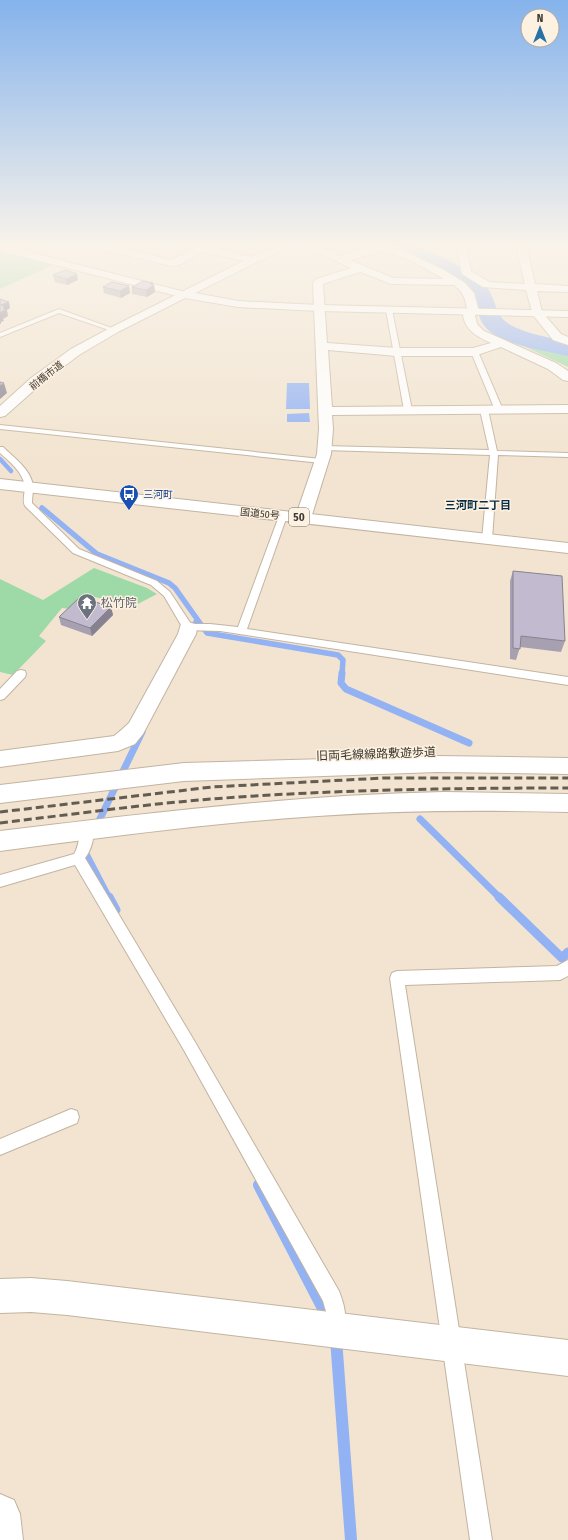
<svg xmlns="http://www.w3.org/2000/svg" width="568" height="1540" font-family="'Fira Sans Condensed','Noto Sans JP',sans-serif">
	<style>
		.green { fill: #9ddaa7 }
		.water { fill: #92b2f3 }
		.lines { fill: none; stroke-linecap: round; stroke-linejoin: round }
		.stream-far4 { stroke: #92b2f3; stroke-width: 4.5 }
		.stream-far3 { stroke: #92b2f3; stroke-width: 5.5 }
		.stream-far2 { stroke: #92b2f3; stroke-width: 7 }
		.stream-far1 { stroke: #92b2f3; stroke-width: 9 }
		.stream { stroke: #92b2f3; stroke-width: 12 }
		.river { fill: #92b2f3; fill-rule: evenodd }
		.lane-casing { stroke: #c2b4a1; stroke-width: 2 }
		.street-casing { stroke: #c2b4a1; stroke-width: 2 }
		.secondary-casing { stroke: #c2b4a1; stroke-width: 2 }
		.highway-casing { stroke: #c2b4a1; stroke-width: 2 }
		.lane { fill: #fff; fill-rule: evenodd }
		.street { fill: #fff; fill-rule: evenodd }
		.secondary { fill: #fff; fill-rule: evenodd }
		.highway { fill: #fff; fill-rule: evenodd }
		.rail { stroke: #635c51; stroke-width: 3; stroke-dasharray: 8 4; stroke-linecap: butt }
		.wall { fill: #a7a0b1 }
		.shaded-wall { fill: #888290 }
		.building { fill: #c2bace; stroke: #888290 }
		.labels { text-anchor: middle; stroke-width: 3; stroke-linejoin: round; paint-order: stroke }
		.far-street-label { font-size: 10px; fill: #3e3931; stroke: #fdf1e1 }
		.far-transit-label { font-size: 10px; fill: #164399; stroke: #fdf1e1; text-anchor: start }
		.far-neighbourhood-label { font-size: 11px; font-weight: bold; fill: #072c44; stroke: #fdf1e1 }
		.shield { fill: #fdf1e1; stroke: #777066; stroke-width: 1 }
		.shield-label { font-size: 11px; font-weight: bold; fill: #3e3931 }
		.worship-label { font-size: 12px; fill: #5b616d; stroke: #fdf1e1; text-anchor: start }
		.street-label { font-size: 12px; fill: #3e3931; stroke: #fdf1e1 }
	</style>
	<rect width="100%" height="100%" fill="#f2e4d0"/>
	<!-- green -->
	<path class="green" d="M0,251L53,265L0,289Z
		M516,339L568,353V367L511,340Z
		M94,568L147,588L157,594L132,607L95,597C85,608 77,610 62,608L39,636L46,641L13,675L0,672V579L43,600Z"/>
	<!-- water -->
	<path class="water" d="M287,383H309L310,409H286Z
		M309,413L310,422H287V414Z"/>
	<g class="lines">
		<!-- stream-far4 -->
		<path class="stream-far4" d="M0,459L11,471"/>
		<!-- stream-far3 -->
		<path class="stream-far3" d="M42,508L97,554L169,583L175,588L207,633L338,655L343,660L342,674
			M191,632L197,620"/>
		<!-- stream-far2 -->
		<path class="stream-far2" d="M342,673L341,683L346,689L469,743
			M420,819L500,898
			M96,827L142,732
			M86,847L84,850L109,898"/>
		<!-- stream-far1 -->
		<path class="stream-far1" d="M109,897L116,910
			M499,897L562,958L568,952"/>
		<!-- stream -->
		<path class="stream" d="M259,1185L329,1320
			M336,1339L351,1540"/>
		<!-- river -->
		<path class="river" d="M390,246C398,246 409,245 417,247C434,251 475,273 486,286C494,295 495,310 502,318C515,333 550,337 568,342V356C544,350 513,347 492,333C477,323 479,307 469,294C457,276 412,259 392,250Z"/>
		<defs>
			<path id="lane" d="M389,308L392,310L412,410L408,412L404,410L386,310Z
				M59,309L117,330L112,331L59,313L0,337V333Z
				M472,351H476L479,354L503,410L502,412H499L495,410L471,352Z
				M481,408H484L488,410L497,451L568,453V457L498,455L492,539L487,542L482,539L490,455L324,450L320,448L324,446L489,450L480,410Z
				M0,425L321,459L325,461L321,463L0,429Z
				M0,447H3C14,458 32,470 33,487C33,493 32,498 32,503L79,549L157,581L170,592L191,624H210L238,627L279,516L283,513L287,516L247,629L568,677V685L220,631L184,630L164,596L151,585L73,553L25,506C22,500 25,493 25,487C23,472 10,462 0,453Z
				M21,670L25,671L26,674L25,677L4,699L0,700V689L17,671Z
				M87,825L92,826C96,835 91,851 85,858L195,1042L339,1291C345,1306 348,1320 342,1335L335,1338L328,1335L325,1328L327,1315L323,1301L185,1052L75,865L0,887V875L74,854C80,845 78,835 82,826Z
				M568,960V976L560,980L405,985L492,1540H470L390,978L392,973L397,971L557,966Z
				M71,1109L77,1111L79,1117L77,1123L0,1155V1139Z"/>
			<path id="street" d="M0,246H5L189,293L190,295L185,298L181,297L0,251Z
				M93,246H112L171,260L192,250L184,246H204L257,258L258,260L253,263L203,252L179,265L171,266L95,248Z
				M304,246H318L341,256L374,246H391L404,251L444,270L465,283L474,293L479,311L475,315L477,324L484,331L556,363L568,371V381L563,380L548,369L501,347L474,356H397L328,350L332,407L568,405V413L332,415L333,429L331,454L311,518L309,521L303,523L297,521L295,518L317,454L319,429L313,283L316,279L351,268ZM382,251L410,260L444,279L393,278L350,260ZM360,272L391,284L454,285C463,292 466,299 467,310L463,314C464,330 478,337 491,343L473,348H397L327,343L323,284Z
				M456,246H466L471,271L489,282L525,284L516,246H526L535,284L568,286V292L537,291L542,312L561,334L568,337V345L553,340L533,315L526,290L483,287L462,274Z
				M188,622L195,624L197,628L196,634L143,734L135,744L118,751L0,767V751L114,736L119,732L129,723L178,634L181,624Z
				M437,756L568,758V774L437,772L184,781L0,803V785L184,763Z
				M444,792L568,794V812C485,810 401,810 318,816C211,823 106,837 0,851V831C148,813 295,795 444,792Z
				M31,1278L67,1281L568,1340V1376L67,1315L31,1312L0,1313V1279Z
				M0,1494L14,1500L20,1514L23,1540H0Z"/>
			<path id="secondary" d="M278,246H293L257,262L195,293L238,301L319,305L568,311V317L319,311L238,307L185,298L118,332L79,355L41,384L5,416L0,417V406L31,378L71,349L110,328L249,258Z"/>
			<path id="highway" d="M0,479L568,543V553L0,489Z"/>
		</defs>
		<!-- lane casing -->
		<use href="#lane" class="lane-casing"/>
		<!-- street casing -->
		<use href="#street" class="street-casing"/>
		<!-- secondary casing -->
		<use href="#secondary" class="secondary-casing"/>
		<!-- highway casing -->
		<use href="#highway" class="highway-casing"/>
		<!-- lane -->
		<use href="#lane" class="lane"/>
		<!-- street -->
		<use href="#street" class="street"/>
		<!-- secondary -->
		<use href="#secondary" class="secondary"/>
		<!-- highway -->
		<use href="#highway" class="highway"/>
		<!-- rail -->
		<path class="rail" d="M0,812L212,787L383,778H568
			M0,823C66,815 132,806 199,800C321,790 445,788 568,788"/>
	</g>
	<!-- wall -->
	<path class="wall" d="M53,275L78,280L67,285L55,282Z
		M153,285H154L155,292L147,297L132,294V287Z
		M103,287L130,293L121,298L104,293Z
		M513,571L565,641L561,652L520,647L516,660L510,659V581Z
		M111,607L113,615L92,636L61,625L59,617Z"/>
	<!-- shaded-wall -->
	<path class="shaded-wall" d="M77,274L78,280L67,285L66,279Z
		M153,283V286L154,285L155,292L147,297L146,290L150,284Z
		M129,286L130,293L121,298L120,291Z
		M9,302L10,308L7,310L8,316L3,319L4,321L1,322V324H0V313L1,305Z
		M4,383L7,393L0,399V386Z
		M111,607L113,615L92,636L90,628Z"/>
	<!-- building -->
	<path class="building" d="M65,270L77,274L66,279L53,275Z
		M143,281L153,283L150,284L154,285L146,290L132,287Z
		M112,282L129,286L120,291L103,287Z
		M0,299L9,302L1,305L6,307L3,308L6,309L0,313Z
		M0,382L4,383L0,386Z
		M513,571L562,576L565,641L521,636L520,649L513,648Z
		M80,597L111,607L90,628L59,617Z"/>
	<!-- sky -->
	<linearGradient id="sky" x2="0" y2="1"><stop stop-color="#85b3ec"/><stop offset="0.53" stop-color="#f9f3ea"/><stop offset="1" stop-color="#f9f3ea" stop-opacity="0"/></linearGradient>
	<rect width="568" height="462" fill="url(#sky)"/>
	<!-- icons -->
	<defs>
		<symbol id="bus-pin" viewBox="-11 -11 22 30"><path d="M0 17L-7.5 6A9.5 9.5 0 1 1 7.5 6Z" fill="#1a4fb4" stroke="#fdf1e1"/><path d="M-5-6H5V4H4V6H2V4H-2V6H-4V4H-5ZM-3.5-4V0h7V-4ZM-3.5 1.2v1.5H-2V1.2ZM2 1.2v1.5H3.5V1.2Z" fill="#fff"/></symbol>
		<symbol id="temple-pin" viewBox="-11 -11 22 30"><path d="M0 17L-7.5 6A9.5 9.5 0 1 1 7.5 6Z" fill="#6b7280" stroke="#fdf1e1"/><path d="M0-6L5-2H3V0L6.5 2.5H4V6H1.5V3h-3V6H-4V2.5H-6.5L-3 0V-2H-5Z" fill="#fff"/></symbol>
	</defs>
	<g fill-rule="evenodd">
		<use href="#bus-pin" x="118" y="483" width="22" height="30"/>
		<use href="#temple-pin" x="76" y="592" width="22" height="30"/>
	</g>
	<g class="labels">
		<!-- far-street labels -->
		<g class="far-street-label">
			<text transform="translate(46 375) rotate(-38)" y="4">前橋市道</text>
			<text transform="translate(260 513) rotate(6)" y="4">国道50号</text>
		</g>
		<!-- far-transit labels -->
		<g class="far-transit-label">
			<text x="143" y="498">三河町</text>
		</g>
		<!-- far-neighbourhood labels -->
		<g class="far-neighbourhood-label">
			<text x="478" y="509">三河町二丁目</text>
		</g>
		<!-- shield labels -->
		<rect class="shield" x="289" y="508" width="20" height="18" rx="3"/>
		<g class="shield-label">
			<text x="299" y="521">50</text>
		</g>
		<!-- worship labels -->
		<g class="worship-label">
			<text x="101" y="607">松竹院</text>
		</g>
		<!-- street labels -->
		<g class="street-label">
			<text transform="translate(376 754) rotate(-2)" y="4">旧両毛線線路敷遊歩道</text>
		</g>
	</g>
	<!-- north arrow -->
	<g transform="translate(540 28)"><circle r="19" fill="#fdf1e1" stroke="#b1a79b"/>
	<path d="M0-3L7 15L0 10L-7 15Z" fill="#2772a5"/>
	<text y="-6" font-size="11" font-weight="bold" text-anchor="middle" fill="#3e3931">N</text>
	</g>
</svg>
